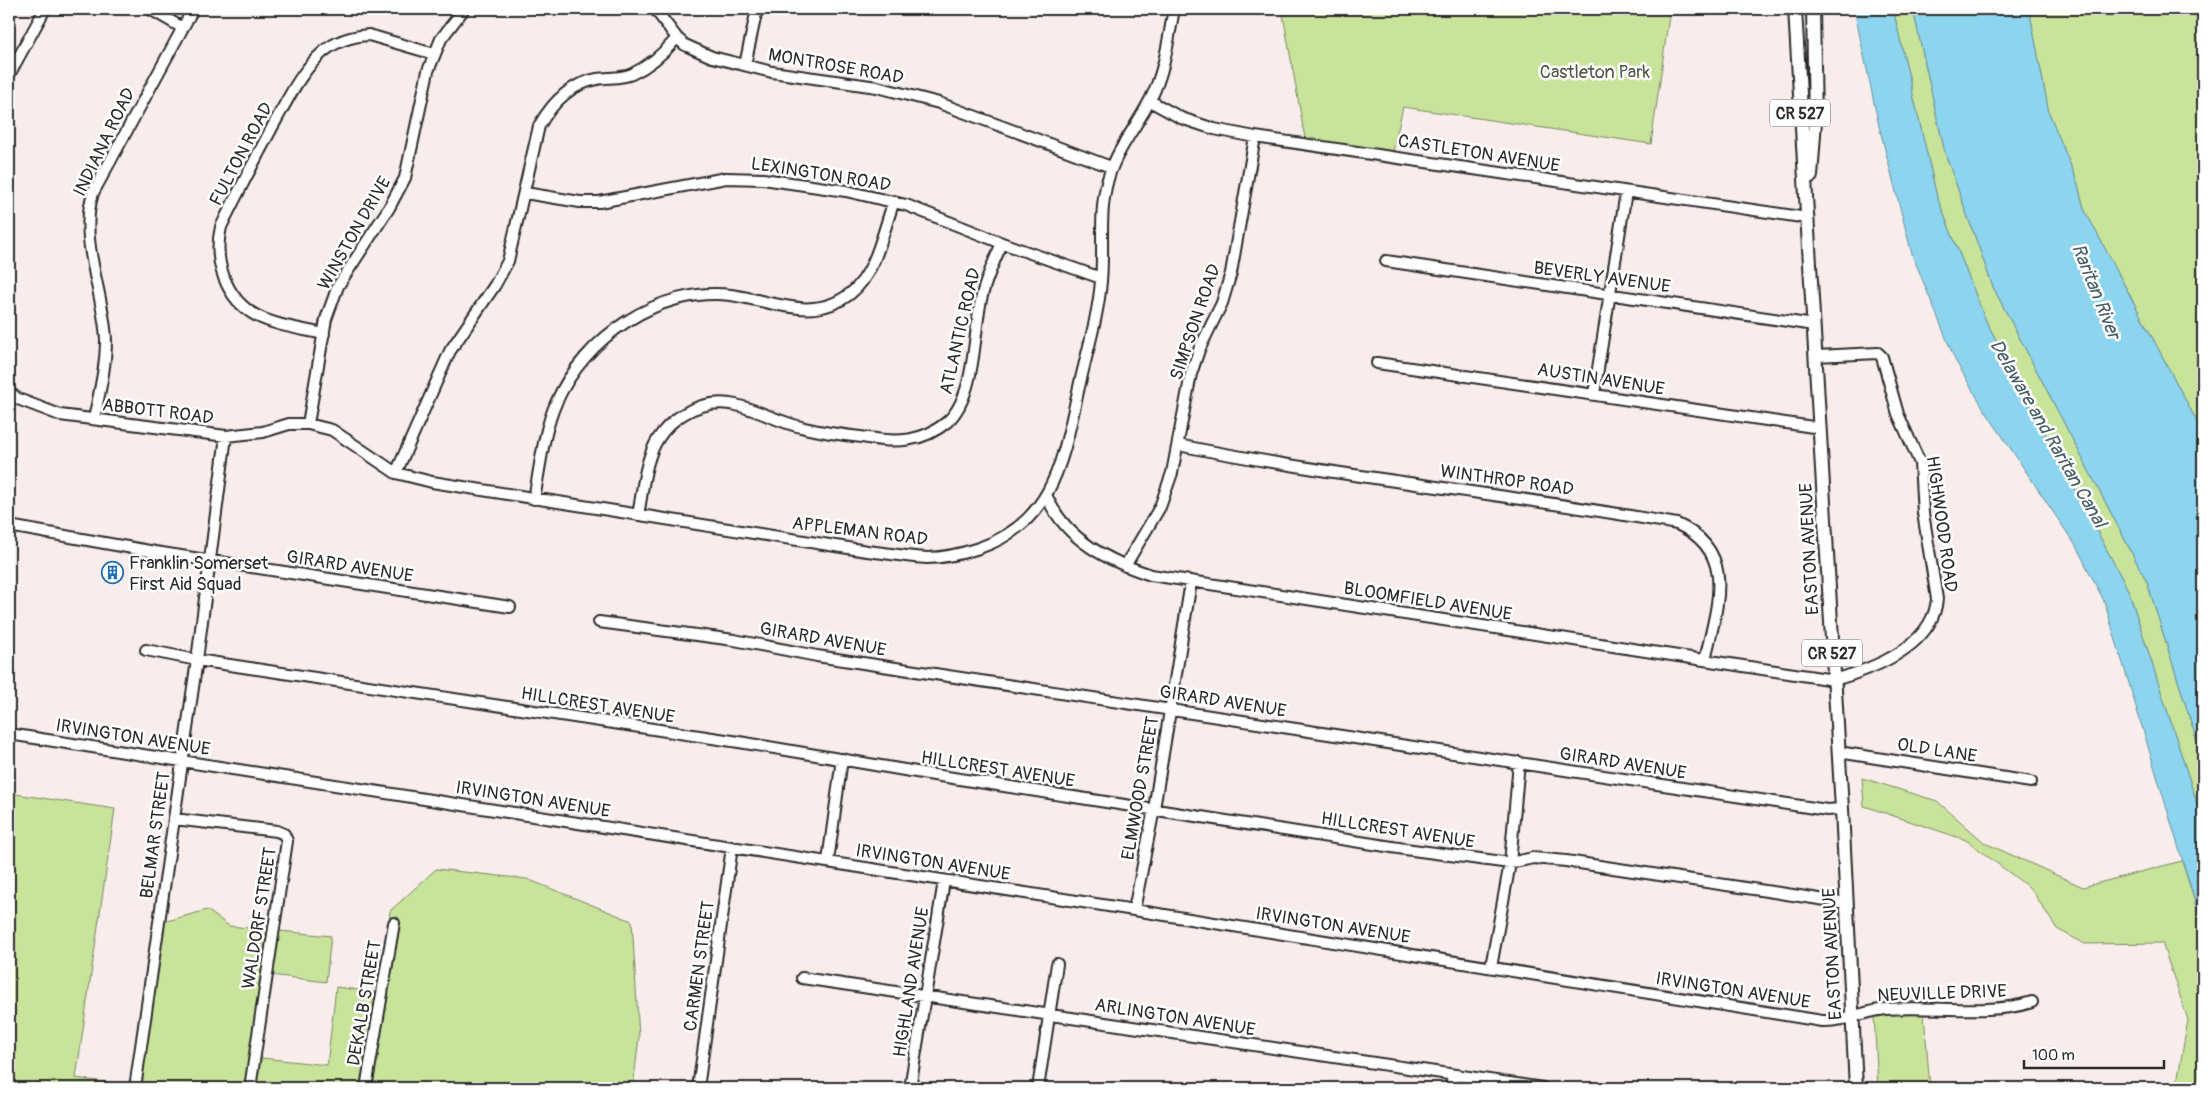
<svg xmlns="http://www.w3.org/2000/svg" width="2212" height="1097" font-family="Pangolin,sans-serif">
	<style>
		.green { fill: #c8e39a; stroke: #7a8762 }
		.water { fill: #8dd5ee; stroke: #6691a0 }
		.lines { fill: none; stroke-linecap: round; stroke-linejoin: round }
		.minor-casing { stroke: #2b2b2b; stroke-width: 14 }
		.major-casing { stroke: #2b2b2b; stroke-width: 16 }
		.minor { stroke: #fff; stroke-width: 10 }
		.major { stroke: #fff; stroke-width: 12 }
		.labels { text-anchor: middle; stroke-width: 5; stroke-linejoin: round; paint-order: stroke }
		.shield { fill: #fff; stroke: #6b6b6b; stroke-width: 1 }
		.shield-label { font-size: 16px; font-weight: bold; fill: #2b2b2b }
		.street-label { font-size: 18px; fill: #2b2b2b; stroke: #fff }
		.park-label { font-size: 18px; fill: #525947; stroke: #fff }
		.poi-label { font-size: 18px; fill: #2b2b2b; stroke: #fff; text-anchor: start }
		.water-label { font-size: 19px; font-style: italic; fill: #485e66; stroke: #fff }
	</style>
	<rect width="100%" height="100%" fill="#f9edec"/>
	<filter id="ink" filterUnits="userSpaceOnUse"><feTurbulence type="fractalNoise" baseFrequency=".02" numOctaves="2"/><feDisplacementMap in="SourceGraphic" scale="10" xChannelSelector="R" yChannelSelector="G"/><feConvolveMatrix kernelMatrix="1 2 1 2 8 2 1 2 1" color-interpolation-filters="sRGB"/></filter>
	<g filter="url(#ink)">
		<!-- green -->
		<path class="green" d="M1282,9H1670L1651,144L1403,107L1392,156L1306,144Z
			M1893,9H1913L1945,153L1993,287L2147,582L2203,760V822L2129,592L1986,321L1937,197Z
			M2029,9H2203V433L2084,209L2077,181L2049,113Z
			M1862,778L1937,801L1985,843L2083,887L2182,861L2203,928V1088H2176L2188,1020L2162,943L2085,944L2057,929L2031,889L1966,840L1864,806Z
			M9,793L115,809L76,1078L133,1086L156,924L207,910L229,926L331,936L326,982L263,974L253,1057L327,1065L336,987L381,993L390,911L436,869L527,879L632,921L639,1037L633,1088H9Z
			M1874,1014H1924L1930,1088H1878Z"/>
		<!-- water -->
		<path class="water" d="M1854,9H1893L1937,197L1986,321L2129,592L2203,822V928L2104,601L2076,546L1984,409L1955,360L1912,254L1879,126Z
			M1913,9H2029L2049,113L2077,181L2084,209L2203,433V760L2147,582L1993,287L1945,153Z"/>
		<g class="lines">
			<defs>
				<path id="minor" d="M150,9L181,27
					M655,9L677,38L685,45L712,57L772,72L877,87L939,103L1111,167
					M745,65L757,9
					M9,75L45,9
					M1150,101L1181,118L1214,129L1255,137L1808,218
					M525,193L580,202H599L726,178L763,179L846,191L906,205L1002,243L1101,278
					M1386,261L1814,325
					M324,334C302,329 277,326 257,316C225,299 213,260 221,227C238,192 256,158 274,124C288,99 301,71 323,52C336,41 353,36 369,35L434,54
					M1377,363L1820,428
					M9,392L18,399L60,415L226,436L263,432L289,424H308L332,430L396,473L432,482L867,551C887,553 907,557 927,558C944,558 964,553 979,548C1052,523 1062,463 1077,396C1085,358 1098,319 1101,281C1104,250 1099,217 1106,187C1113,153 1135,130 1150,100C1165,72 1168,40 1174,9
					M1594,394L1626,192
					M94,419C99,394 106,367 106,340C104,292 78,240 93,193L193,9
					M308,424L326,319L338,286L389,208L405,178L428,71L441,39L464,9
					M1178,445C1343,478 1511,494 1677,524C1739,552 1716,608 1705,660
					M396,473L450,351L495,285L508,261L539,126C552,103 570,84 597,79C608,77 621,79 632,74C649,66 664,53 677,38
					M1047,497C1066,540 1108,561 1151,575L1834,680C1873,669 1933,647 1937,599L1923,513L1920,463L1898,414L1882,357L1878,353L1816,356
					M534,499C540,468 543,433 556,403C584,338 659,286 731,295C773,301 814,323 851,293C876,273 883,231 894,201
					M638,515C642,496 643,475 650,456C662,420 699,397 736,405C758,410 779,422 801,427C823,433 846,435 868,438C897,443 923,442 947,422C976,396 973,336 981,300C985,280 994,262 1002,243
					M9,526L155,552L510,607
					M1125,566L1160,507L1172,473L1191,374L1199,350L1222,303L1231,273L1255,137
					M599,622L734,640L817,656C1154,708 1490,758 1827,810L1842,809
					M146,650L197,660L739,742L934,775L1405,849L1510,863L1533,858L1566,861L1846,903
					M9,734L1134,910L1822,1021C1845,1022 1864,1011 1886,1009C1933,1005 1988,1016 2032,1002
					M1838,752L2031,782
					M174,819L277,831L284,834L287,841L250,1088
					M828,861L842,759
					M1134,910L1154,809L1191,582
					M1491,967L1510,863L1519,762
					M802,978L1543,1088
					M135,1088L197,660L226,436
					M366,1088L394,923
					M698,1088L732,847
					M910,1088L944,881
					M1038,1088L1057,964
					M1451,1088L1453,1075"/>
				<path id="major" d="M1795,9L1842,809L1856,1088
					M1811,176L1815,121L1813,9"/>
			</defs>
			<!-- minor casing -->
			<use href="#minor" class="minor-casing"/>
			<!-- major casing -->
			<use href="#major" class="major-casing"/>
			<!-- minor -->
			<use href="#minor" class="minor"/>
			<!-- major -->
			<use href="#major" class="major"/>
		</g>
	</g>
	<!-- icons -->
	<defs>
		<symbol id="building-ring" viewBox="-11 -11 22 22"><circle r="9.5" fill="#fff" stroke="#1f6fb2" stroke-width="1.5"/><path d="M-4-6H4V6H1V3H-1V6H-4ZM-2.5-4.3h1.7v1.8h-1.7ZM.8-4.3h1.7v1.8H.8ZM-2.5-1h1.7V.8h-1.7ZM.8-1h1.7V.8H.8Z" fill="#1f6fb2"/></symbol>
	</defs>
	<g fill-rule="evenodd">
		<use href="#building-ring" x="100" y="560" width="25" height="25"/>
	</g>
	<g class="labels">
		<!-- shield labels -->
		<g class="shield">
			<rect x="1770" y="99.5" width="60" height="27" rx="4"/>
			<rect x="1802" y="639.5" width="60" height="27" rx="4"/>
		</g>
		<g class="shield-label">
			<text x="1800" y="119">CR 527</text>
			<text x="1832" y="659">CR 527</text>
		</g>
		<!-- street labels -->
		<g class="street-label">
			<text transform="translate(836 66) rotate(10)" y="6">MONTROSE ROAD</text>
			<text transform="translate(104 142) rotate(-64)" y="6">INDIANA ROAD</text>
			<text transform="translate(1479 153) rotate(9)" y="6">CASTLETON AVENUE</text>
			<text transform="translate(241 154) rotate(-62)" y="6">FULTON ROAD</text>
			<text transform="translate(821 174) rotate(9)" y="6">LEXINGTON ROAD</text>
			<text transform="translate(354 233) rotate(-60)" y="6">WINSTON DRIVE</text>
			<text transform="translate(1602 277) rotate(8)" y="6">BEVERLY AVENUE</text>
			<text transform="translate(1195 322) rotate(-71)" y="6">SIMPSON ROAD</text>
			<text transform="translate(960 331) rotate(-77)" y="6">ATLANTIC ROAD</text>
			<text transform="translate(1601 379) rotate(9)" y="6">AUSTIN AVENUE</text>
			<text transform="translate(158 411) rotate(7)" y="6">ABBOTT ROAD</text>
			<text transform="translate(1507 480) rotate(8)" y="6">WINTHROP ROAD</text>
			<text transform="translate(1942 524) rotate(82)" y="6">HIGHWOOD ROAD</text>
			<text transform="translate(860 531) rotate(7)" y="6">APPLEMAN ROAD</text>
			<text transform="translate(1809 549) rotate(-93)" y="6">EASTON AVENUE</text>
			<text transform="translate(350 566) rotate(9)" y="6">GIRARD AVENUE</text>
			<text transform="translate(1428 601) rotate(9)" y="6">BLOOMFIELD AVENUE</text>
			<text transform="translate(823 639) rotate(10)" y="6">GIRARD AVENUE</text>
			<text transform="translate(1223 701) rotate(9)" y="6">GIRARD AVENUE</text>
			<text transform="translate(598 705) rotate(9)" y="6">HILLCREST AVENUE</text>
			<text transform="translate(133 737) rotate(9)" y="6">IRVINGTON AVENUE</text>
			<text transform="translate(1937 750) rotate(9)" y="6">OLD LANE</text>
			<text transform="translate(1623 763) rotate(9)" y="6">GIRARD AVENUE</text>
			<text transform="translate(998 769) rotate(9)" y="6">HILLCREST AVENUE</text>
			<text transform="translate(1140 788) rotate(-80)" y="6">ELMWOOD STREET</text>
			<text transform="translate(533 799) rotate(9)" y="6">IRVINGTON AVENUE</text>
			<text transform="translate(1398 830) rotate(9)" y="6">HILLCREST AVENUE</text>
			<text transform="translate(155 835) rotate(-82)" y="6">BELMAR STREET</text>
			<text transform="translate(933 862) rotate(9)" y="6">IRVINGTON AVENUE</text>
			<text transform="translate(259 918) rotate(-81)" y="6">WALDORF STREET</text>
			<text transform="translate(1333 925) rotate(9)" y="6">IRVINGTON AVENUE</text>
			<text transform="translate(1832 954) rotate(-93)" y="6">EASTON AVENUE</text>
			<text transform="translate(699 966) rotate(-82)" y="6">CARMEN STREET</text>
			<text transform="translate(911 982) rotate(-81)" y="6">HIGHLAND AVENUE</text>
			<text transform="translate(1733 990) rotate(9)" y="6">IRVINGTON AVENUE</text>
			<text transform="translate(1942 993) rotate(-2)" y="6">NEUVILLE DRIVE</text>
			<text transform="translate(364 1003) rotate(-80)" y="6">DEKALB STREET</text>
			<text transform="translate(1175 1017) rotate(9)" y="6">ARLINGTON AVENUE</text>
		</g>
		<!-- park labels -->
		<g class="park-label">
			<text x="1595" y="78">Castleton Park</text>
		</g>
		<!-- poi labels -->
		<g class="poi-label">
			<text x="129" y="569">Franklin Somerset<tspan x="129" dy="21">First Aid Squad</tspan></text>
		</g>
		<!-- water labels -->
		<g class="water-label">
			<text transform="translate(2097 291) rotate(68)" y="7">Raritan River</text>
			<text transform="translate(2049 433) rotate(60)" y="7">Delaware and Raritan Canal</text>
		</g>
	</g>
	<!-- margin -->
	<rect width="2212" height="1097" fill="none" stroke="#fff" stroke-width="30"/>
	<rect x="15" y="15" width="2182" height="1067" fill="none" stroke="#2b2b2b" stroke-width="2" filter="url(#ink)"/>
	<!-- scale -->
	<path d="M2024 1060v8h140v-8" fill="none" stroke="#2b2b2b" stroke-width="2.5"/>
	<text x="2032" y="1060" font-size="15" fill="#2b2b2b" stroke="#ffffff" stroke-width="4" paint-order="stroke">100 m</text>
</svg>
